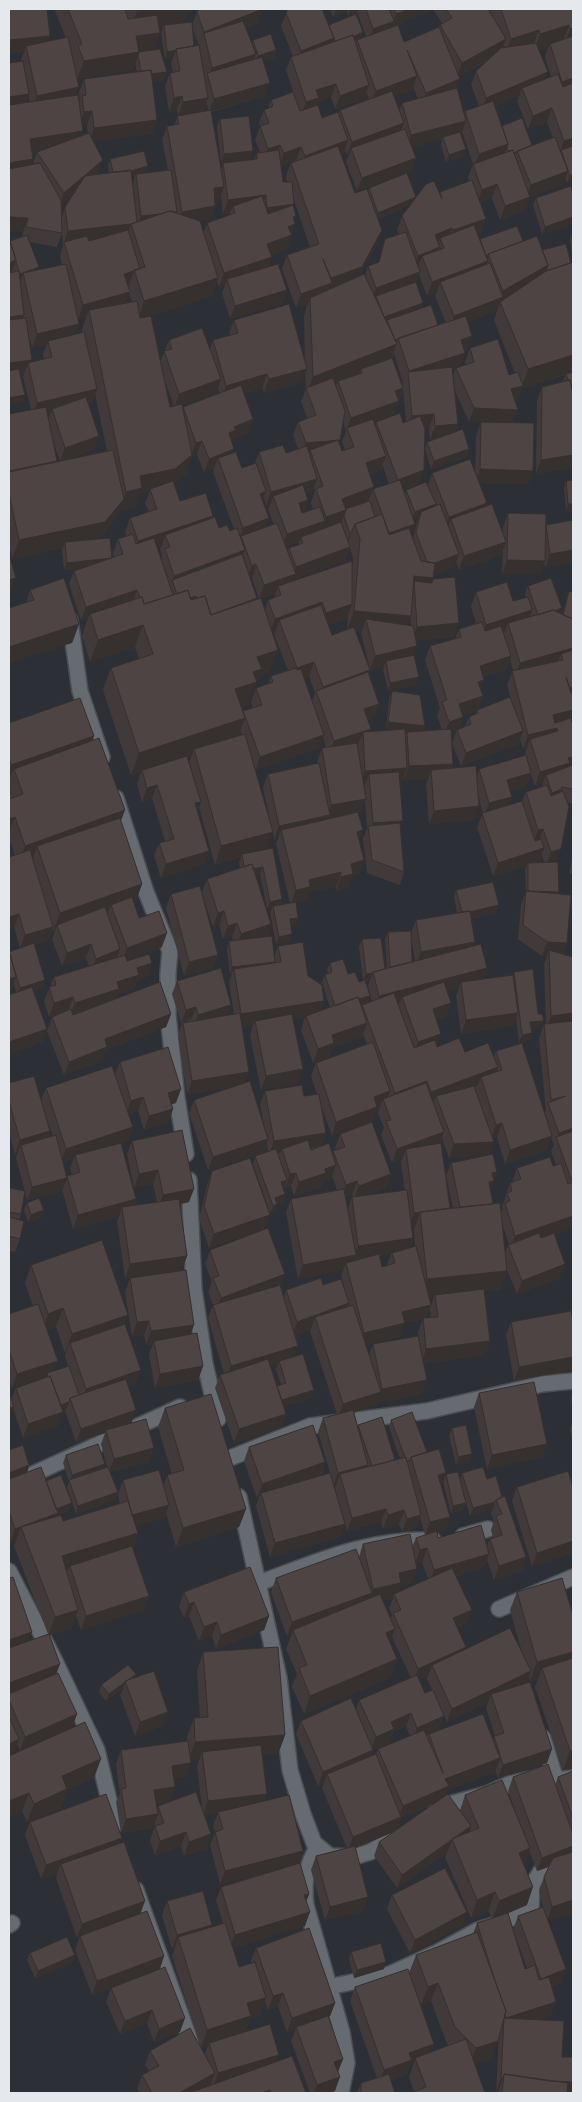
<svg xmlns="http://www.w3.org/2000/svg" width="582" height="2102" font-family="Inter,sans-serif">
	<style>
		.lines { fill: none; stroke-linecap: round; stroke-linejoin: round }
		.minor-casing { stroke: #4a4e53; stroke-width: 18 }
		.minor { stroke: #666b72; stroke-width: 15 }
		.wall { fill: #423a3a; fill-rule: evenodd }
		.shaded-wall { fill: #36302f }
		.building { fill: #4d4443; stroke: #36302f }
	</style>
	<rect width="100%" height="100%" fill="#2c3036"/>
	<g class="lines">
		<defs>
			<path id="minor" d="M70,620L80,691L102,757
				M116,798L146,892L170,951L168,973V1015L177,1098L186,1154
				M189,1180L194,1289L205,1364L218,1419
				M230,1458L310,1426L427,1411L542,1384L573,1381
				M9,1485L180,1407
				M239,1497L279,1678L290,1770L303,1814L314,1843L330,1856L353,1857L370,1852L394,1838
				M463,1536L488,1529
				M9,1571L55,1661L97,1750L115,1825
				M259,1583C319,1561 368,1538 433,1540
				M499,1609L573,1577
				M543,1738L556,1780
				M436,1810L446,1805L487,1794L509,1784L538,1777L556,1780L573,1778
				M318,1846C306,1866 303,1882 306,1905L342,2032L347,2063L341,2093
				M136,1890L191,2043
				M9,1925L12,1923
				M329,1987L390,1974L438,1952L478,1930L503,1922L531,1909L532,1885L541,1871L573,1860"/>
		</defs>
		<!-- minor casing -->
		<use href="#minor" class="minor-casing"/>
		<!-- minor -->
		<use href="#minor" class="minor"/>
	</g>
	<!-- wall -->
	<path class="wall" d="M9,9L48,41L66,38L55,11L56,9H125L126,13L125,9H193L181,23L192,25L197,12L258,23L246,28L252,44L253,40L276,50L274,58L264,61L265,96L211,112L221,170L223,163L254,159L257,153L260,152L255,140L260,127L259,123L264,110L268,108L271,100L294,94L286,70L291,57L293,56L281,26L288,9L329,25L363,32L361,38L366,36L357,12L348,16L347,12L333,17L330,9H430V11L403,21L402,23L398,25L404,42L439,27L440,25L442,23L433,9H573V181L567,183L565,177L563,185L530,197L525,211L500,220L492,198L480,202L481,233L477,234L480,239L523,241L571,263L573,262L570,240L573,232V468L536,473L537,401L542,387L563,381L566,374H568L522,388L518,399L515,400L513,423L533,471L528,484L479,483L487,503L485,507L503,535V527L508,513L545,526L571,563L545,567L544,562L540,574H502L503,549L501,555L459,570L456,562L454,567L434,575L433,579L454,637L416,640L414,655L416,685L388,691L383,669L384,667L370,670L369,674L379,704L374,718L368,720L370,732L394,730L386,729L389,699L392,691L423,731L442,730L437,715L440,708L425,660L430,646L455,639L459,629L476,623L471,606L476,592L513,601L526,597L525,594L528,586L562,608L560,613L562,614L569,591L573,592V722H572L573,726V804L567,802L556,862L558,894L567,943L563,954L573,957V1222V1221L570,1229L554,1234L560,1278L517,1294L507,1270L501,1289L484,1291L490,1341L485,1355L424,1363L422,1394L377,1403L376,1405L354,1412L358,1427V1425L395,1460L400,1459L389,1427L391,1420L427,1452L441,1485L450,1517L445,1531L437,1533L438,1538L487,1546L490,1539L493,1538L491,1530L494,1521L491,1513L493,1509L470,1516L462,1487L466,1503L463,1510L451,1513L443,1482L446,1474L460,1480L462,1473L487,1479L502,1497L526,1557L522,1571L494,1580L487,1560L484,1567L456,1576L467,1624L457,1628L466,1647L465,1650L523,1656L510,1610L517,1592L572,1612H573V1767L563,1770L535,1687L538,1679L530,1681L529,1676L526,1683L547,1763L498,1778L495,1770V1772L447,1790L445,1796L460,1811L465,1795L517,1816L508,1791L513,1777L555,1785L558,1777L573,1771V1913L548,1920L566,1969L561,1983L551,1987L556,2002L551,2016L538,2020L562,2057H573V2085L570,2093H498V2092H496L499,2037L491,2059L475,2064L485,2093L414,2092L409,2077L414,2063L410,2064L407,2074L391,2080L395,2093H357L361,2083L377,2078L350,2001L355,1987L409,1973L416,1955L473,1934L477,1923L492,1918L488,1911L471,1918L445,1857L447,1853L397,1888L374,1856L379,1842L396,1831L355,1848L363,1911L325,1920L311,1870L316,1856L347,1848L322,1788L324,1783L318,1786L296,1734L301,1721L356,1710L359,1700L411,1678L392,1637L390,1643L397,1659L390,1678L304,1714L292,1687L297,1674L286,1649L292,1634L287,1636L271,1592L276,1578L359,1557L363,1544L412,1547L416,1538L425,1535L420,1518L416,1529L402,1532L399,1524L383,1529L381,1522L347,1531L345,1524L340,1537L270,1557L256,1506L259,1497L257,1498L244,1461L249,1447L325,1462L321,1476L330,1473L318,1432L323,1418L337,1414L310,1331L311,1329L295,1335L298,1346L294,1356L314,1390L312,1397L284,1406L286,1414L281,1428L234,1443L215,1388L220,1375L224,1373L208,1318L213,1305L208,1292L212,1282L205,1264L210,1250L281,1285L284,1297L286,1290L323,1285L345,1290L341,1276L343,1270L298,1279L286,1212L291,1199L337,1190L332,1176L331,1179L323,1182L321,1187L294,1196L291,1186L285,1188V1186L283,1188L285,1194L283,1202L277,1204L275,1212L270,1213L253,1164L255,1156L268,1151L267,1143L263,1153L208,1170L189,1113L194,1100L232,1087L187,1094L178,1036L182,1023H181L172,994L177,981L227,1015L234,1014L229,983L232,974L230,975L227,949L229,941H233L232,936L223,939L219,925L213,927L202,894L213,968L184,976L166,908L171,894L202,892L207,879L240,868L239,862L241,857L215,865L199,807L197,811L209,851L204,864L161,878L154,856L159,843L165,841L152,798L142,802L137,784L141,772L131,775L103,690L111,668L139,659L135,647L90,662L82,636L88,618L81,620L69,584L74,571L79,569L64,570L62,550L63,548L12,559L9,543V414L31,410L23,377L24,374L20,375L25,395L22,402L9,405V238L10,241L22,237L23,232L21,60L24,52L9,53ZM159,27H163L161,33L165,59L173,58L171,63L173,72L170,73L165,86L169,112L177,110L178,116L174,125L167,126L162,140L168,170L145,173L110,159L108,166L109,173L98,174L94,141L152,134L157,120L152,81L164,80L154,50L160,33ZM192,28L199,45L194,46ZM548,48L545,57L551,77L546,79L539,51ZM490,59L476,71L471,85L479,106L465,111L464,113L456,88L459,76ZM135,63L137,72L84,79L79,92L80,101L79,103L76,95L77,79L133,70ZM413,87L418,99L402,103L399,111L394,96L412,90ZM367,93L369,99L340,110L339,114L322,118L316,105L318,102L331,97L335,109L364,99ZM28,94L30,102L25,103ZM519,96L517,101L528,129L547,122L553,138L532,145L502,126L495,106ZM206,103L209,111L203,112ZM82,125H87L88,133L81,136ZM462,131L473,164L468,177L469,181L440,192L439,193L415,199L416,197L369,188L368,191L355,193L341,155L343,154L345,150L347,155H349L346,162L357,191L411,172L416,158L412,147L442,139L441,145L446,162L463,156L461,134ZM44,150L37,152L33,164H31L32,152ZM296,160L291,163L286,176L287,182H283L281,166ZM135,176L132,185L131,177ZM73,195L65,207L62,217L61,205ZM221,195L223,214L230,213L229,215L207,223L204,232L200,221L210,220L215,206V201L219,200ZM294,200L310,247L287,255L282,269L296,308L308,304L304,316L305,362L234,320L229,333L230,335L213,340L210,349L169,340L160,362L149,316L212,296L217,281L219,287L225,285L222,293L230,319L282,304L287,290L268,267L271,255L287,249L295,224L294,221L296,216L293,207ZM410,205L402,216L397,230L399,234L385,239L378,263L368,266L365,276H359L377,244L382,230L378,219ZM62,233L63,245L60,256L62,265L38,270L30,242L57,247ZM419,275L427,296L437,292L435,296L446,323L438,325L422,308L416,282ZM129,293L132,302L126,303ZM497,311L494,320L515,373L509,375L470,348L465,362L466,365L456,368L453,375L452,369L460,366L465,353V351L467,350L472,336L468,322ZM86,317L82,329V333L75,334L78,319ZM27,328L32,347L47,344L43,354L44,359L31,362ZM394,353L403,383V386L392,358ZM305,373L306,389L301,401L307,418L298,422L293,435L298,449L286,453L259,452L255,463L242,468L233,453L232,441V439L248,433L253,419L244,393L262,388L264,393L302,382ZM163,376L174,406L170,407ZM218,388L219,393L183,407L182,405L216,393ZM403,389L406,421L403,423L376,422L375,426L374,422L394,414ZM455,391L469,422H492H481L476,436L475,472L432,473L428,485L406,490L405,494L403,490L419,484L424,428H429L430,440L433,439L427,442L425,449L431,469L467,456L469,449L455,432L458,424ZM95,394L107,451L63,460L94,450L88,403H92ZM51,412L48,418V413ZM343,422L346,431L342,442L345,450L342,451L339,442ZM53,441L60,461L57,462ZM197,454L204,472L214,468L213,472L234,529L230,531L219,528L212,518L213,516L180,501L174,483L186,474L192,456ZM383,466L389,484L374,489L370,474L381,469ZM314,487L315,491L311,503L313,509L304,512L308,500L306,494L312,492ZM150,491L145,503L149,512L130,518L125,532L126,536L118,539L113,553L114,557L112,558L99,539L117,517L120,510L135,507L140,493ZM264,498L266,506L270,505L268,509L274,525L265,528L269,518L262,501ZM419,517L416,526L413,539L411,534L413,519ZM299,542L298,545L289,548L287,551L286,546ZM162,545L160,549L162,555L161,560L156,547ZM350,548L353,558L352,572L293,581V580L345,561ZM250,578H252L259,599L276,593L274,598L268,600L265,610L256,600ZM348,615L347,630L332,635L328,625L347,618ZM410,617L411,625H407ZM276,630L274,634L288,670L271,676L268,684L256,688L251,702L253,708L243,711V712L241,707L249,704L259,676L270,672L272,632ZM355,631H362L361,633L370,669ZM510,659L513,671L507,685L511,699L478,710L481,690L484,680L483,677L506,670ZM309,676L315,693L312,701L304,678ZM477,710L475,714L469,717L465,726L459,729L463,717L462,715ZM240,730L242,735L238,736ZM456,732L452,743V733ZM323,738L326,748H322L317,763L268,774L263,788L272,828L255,770L319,748ZM520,739L523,749L527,748L525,753V756L479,769L477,775L452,768L453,764L452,744L461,766L518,744ZM192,755L189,763L187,757ZM531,774L535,786L543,783L542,787L526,792L522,801L509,805L510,791L526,787ZM404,777V780L428,779L426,784L429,824L474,820L479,799L483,813L477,827L493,876L526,866L525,870L526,892L521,905L518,939L542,956H547L544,964L546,1024H544L539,1038L546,1110L544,1114L496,1051L494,1057L437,1046L436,1020L446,1017L451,1003L447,991L459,988L456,996L461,1034L513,1026L516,1018L519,1042L529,1041L531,1029L541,1028L538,1014L514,972L513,976L483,979L487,968L474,946L475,942L471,919L496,913L456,890L454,897L457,913L416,920L411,933L388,932L385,939L387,968L385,969L362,939L359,947L363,981L359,982L330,963L327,970L328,973L325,975L322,982L330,1008L321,1011L308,976L278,946L274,957L267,937L271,924L255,875L260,874L267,909L272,908L270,913L276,944L290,942L291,926L296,925L298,918L296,903L306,901L309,892L336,886V891L348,888L353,875L359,874L364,860L359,841V813H361L365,801L367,829L363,839L367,873L400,885L404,872L400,828V782H402ZM273,832L274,840L278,839L276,844L290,903L281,904L266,850ZM542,855L544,862H538H539ZM411,938L415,961L412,962ZM370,980L368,986L372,1001L368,1003L365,981ZM305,1017L301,1030L313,1063L329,1057L333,1047L362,1037L363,1034L367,1044L316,1063L311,1076L317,1094L304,1096L265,1091L260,1104L264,1126L245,1083L242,1027L253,1025L250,1035L261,1090L298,1083L303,1069L293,1019ZM321,1105L332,1136L372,1121L377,1108L380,1106L378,1113L384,1128L381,1135L392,1163L402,1159L401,1162L405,1191L367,1195L386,1188L391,1174L340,1134L335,1148L336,1150L333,1151L332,1155L321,1146L326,1133ZM497,1137L505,1164L547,1150L551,1138L554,1145L551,1151L556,1165L553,1166L517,1168L512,1182L510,1183L505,1197V1199L502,1207L503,1208L501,1213L493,1204L490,1191L497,1172L490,1154L493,1138ZM442,1138L449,1158L480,1156L451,1163L446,1176L453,1208H450L440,1144ZM352,1195L353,1197H352L348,1209L346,1197ZM411,1226H415L414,1230L415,1246L410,1248L413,1238ZM503,1226L509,1244L505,1252ZM391,1254L387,1265L382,1267L379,1256ZM434,1296L430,1309L431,1318H426L431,1305L429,1297ZM423,1319L418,1332L419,1340L373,1344L369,1355L366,1345L400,1337L404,1323ZM278,1364L276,1369L281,1384L277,1386L270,1366ZM334,1486H336L335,1488L345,1523ZM422,1562L428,1579L398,1593L400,1586L412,1583L416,1564ZM393,1598L389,1608L392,1614L391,1619L383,1600ZM428,1676L427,1679L432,1690L425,1693L419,1679ZM488,1703L486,1708L495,1736H494L493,1740L434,1732L439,1730L444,1715L447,1722ZM406,1726L410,1736L378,1749L376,1755L371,1756L373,1750L389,1743L393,1732ZM435,1803L396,1830L401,1818ZM529,1850L537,1871L549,1867L544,1877L539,1891L543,1907L518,1916L513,1930L508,1913L527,1905L524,1865ZM514,1932L527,1968L525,1969ZM431,2001L448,2046L431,2052L421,2005Z
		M220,119L250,159L221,162L217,126Z
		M573,194V224L542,234L533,205L536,198Z
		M566,481L573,511L566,512L564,488Z
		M30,590L79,624L72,643L26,603Z
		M9,723L94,736L93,740L142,884L135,903L134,904L139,918L162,947L127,960V961L152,963L147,977L137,980L134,989L117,994L115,999L171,1014L166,1027L106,1050L102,1061L64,1075L47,1031L52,1017L61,1013L49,1017L44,1001L54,977L89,966L86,958L62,966L52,939L55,931H53V929L48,940L34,945L45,980L43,988L34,991L47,1029L42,1042L9,1054V995L16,992L14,984L11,990L9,991V952L20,948L14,927L15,855L9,838V782L10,777L9,778Z
		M573,856V874L569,873Z
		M120,1062L176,1103L171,1104L173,1109L168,1123L144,1130L138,1111L128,1114L133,1127L128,1141L121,1143L136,1199L134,1206L157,1202L153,1184L134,1188L127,1154L132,1141L189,1202L180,1204L187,1256L182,1270L125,1278L117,1221L119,1216L73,1229L62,1189V1191L27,1200L25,1192L21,1214L19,1220L20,1239L15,1252L9,1251V1188L25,1191L16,1158L18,1152L15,1154L9,1132V1083L41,1100L46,1088L115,1074ZM45,1115L53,1136L48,1138L50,1131ZM74,1158L70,1168L72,1175L67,1176V1178L63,1162Z
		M212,1171L265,1229L209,1248L199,1219L207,1185Z
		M27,1203L41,1218L28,1222L24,1210Z
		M31,1265L125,1324L136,1384L129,1386L132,1423L149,1462L110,1472L118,1492L115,1500L76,1514L67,1488L69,1481L63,1463L66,1455L103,1468L107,1467L101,1444L105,1433L76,1442L65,1411L66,1409L62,1411L58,1426L23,1438L13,1408L11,1400L16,1388L45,1378L46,1377L12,1388L9,1379V1314L33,1306L25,1283ZM56,1327L65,1353L66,1352L65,1356L68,1366L54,1371L47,1330Z
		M130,1278L191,1334L203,1366L198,1380L155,1388L149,1354L153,1344L146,1345L144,1335L132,1336L125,1292Z
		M571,1311L514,1381L506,1335L511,1322Z
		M479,1393L547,1444L542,1457L487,1469L474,1407Z
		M573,1393V1412L571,1400Z
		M165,1408L246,1509L239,1527L176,1547L166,1513L164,1518L136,1526L138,1533L133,1548L144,1610L81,1630L76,1616L71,1629L50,1635L57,1673L77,1714L72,1727L94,1778L67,1790L61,1808L27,1822L22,1811L9,1817V1756L20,1751L17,1744L14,1753L9,1755V1578L29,1641L48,1634L14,1546L16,1541L10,1543L9,1539V1479L29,1465L27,1473L46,1481L69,1511L57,1515V1516L63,1521L120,1504L118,1494L123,1480L164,1485L167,1475L172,1474L158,1427Z
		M573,1421V1443L570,1429Z
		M452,1428L470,1462L456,1465L449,1436Z
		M573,1474V1553L532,1566L512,1501L517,1487L571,1480Z
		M184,1592L269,1616L264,1630L216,1649L212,1636L199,1641L189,1616L184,1618L179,1606Z
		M203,1652L285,1735L278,1754L263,1755L265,1801L303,1851L299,1863L309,1894L306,1902L305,1926L233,1948L239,1967L251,1963V1961L256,1948L335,2003L330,2016L328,2017L338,2072L335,2091L328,2093H310L291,2041L296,2029L287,2032L278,2006L268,2010L265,2001L259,2016L250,2019L245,2032L277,2061L306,2093H140L137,2089L142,2075L149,2071L145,2065L150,2051L200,2045L172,1956L175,1948L172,1949L162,1915L167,1901L212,1925L211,1927L223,1923L216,1900L221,1887L264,1873L220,1884L210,1845L215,1832L213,1826L218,1813L204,1815L211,1834L206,1848L184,1856L181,1846L155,1855L150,1840L155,1826L154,1823L153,1828L121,1833L116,1802L120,1794L116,1764L121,1750L187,1741V1737L194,1718H200L197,1671ZM190,1760H199L197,1766L202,1807L158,1806L157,1809L156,1803L170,1801L175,1787L174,1778L186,1777ZM208,2046L205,2054L201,2048Z
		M136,1674L134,1678L163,1726L135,1736L120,1695L123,1689L106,1701L99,1692L101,1685Z
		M30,1822L122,1838L120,1843L141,1913L164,1956L160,1969L180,2032L154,2042L147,2023L120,2034L106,2002L111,1988L92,1995L75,1950L80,1936L77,1938L56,1878L57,1873L41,1879L25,1835Z
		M392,1895L467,1912L462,1926L410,1953L387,1909Z
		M351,1952L384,1969L354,1978L349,1959Z
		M30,1953L75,1955L72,1963L35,1978L27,1960Z"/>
	<!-- shaded-wall -->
	<path class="shaded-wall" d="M164,9H193L178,26L164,25L163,27L130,29L137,11Z
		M263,9L258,23L206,43L204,33L199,46L204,32Z
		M336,9H348L347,12L333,17Z
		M351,9H358L357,12L348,16Z
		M406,9H430V11L403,21L402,23L392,27L368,43L373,29L393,22L396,14Z
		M569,25L562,44H550L548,48L533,53L540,34Z
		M573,28V44L563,47L570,29Z
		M539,30L532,48L505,57L511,39Z
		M363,32L361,40H357L356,41L334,51L336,44Z
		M160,33L154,51L139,53L133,70L77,79L84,61L136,36Z
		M50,36L45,50L26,46L24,52L9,53V40Z
		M334,38L329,52L296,64L301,51Z
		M506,39L501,52L457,77L462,63Z
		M176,50L173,58L165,59L167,52Z
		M276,50L274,58L256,64L258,56Z
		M256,54L251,67L208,78L212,68Z
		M167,72L164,80L140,83L142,76Z
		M548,72L543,86L522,88L519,96L481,112L486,98Z
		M417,76L412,90L371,104L376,91Z
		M573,78V90L557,96L562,82Z
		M460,79L455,93L421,107L426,93Z
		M270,83L265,96L209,112L214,99Z
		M336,84L331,97L318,102L314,112L301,116L306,102L316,90Z
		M369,85L364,99L335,109L340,96Z
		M79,87L74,101L32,110L37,96Z
		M29,94L24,107L9,110V97Z
		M182,96L177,110L169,112L174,98Z
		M208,98L203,112L178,116L183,102Z
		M552,108L547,122L528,129L533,116Z
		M92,111L87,125L79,126L84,112Z
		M157,120L152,134L89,142L94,128Z
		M466,121L461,134L443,137L442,139L406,149L411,135Z
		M404,123L399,136L351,148L349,155H347L352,142Z
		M83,131L78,145L25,153L30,139Z
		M573,138V150H561L559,155L564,141Z
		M348,140L343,154L300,169L305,156Z
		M508,144L503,158L474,168L479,154Z
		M280,145L275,159L263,163L268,149Z
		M301,147L296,160L279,167L284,153Z
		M466,149L463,156L446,162L449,155Z
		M253,151L250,159L221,162L224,154Z
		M416,158L411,172L357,191L362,178Z
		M33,159L28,173L9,176V163Z
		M103,160L98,174L59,207L64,193Z
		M148,166L145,174H136L135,176L111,182L114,175Z
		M568,171L563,185L530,197L525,211L500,220L505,206L526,199L531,185Z
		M573,175V181L567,183L570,176Z
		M497,184L492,198L477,203L482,190Z
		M224,187L219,200L209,202L214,188Z
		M266,195L261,209L233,206L230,213L223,214L228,200Z
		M416,197L413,204L375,220L378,213Z
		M294,204L289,218L262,222L267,208Z
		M215,206L210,220L177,226L182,212Z
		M177,212L136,230L141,216Z
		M296,216L293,225L295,224L287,249L262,258L267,244L288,227L293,217Z
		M9,217L28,218L23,232L9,231Z
		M573,217V224L542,234L545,227Z
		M486,219L481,233L448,244L453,230Z
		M131,224L126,238L65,245L64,242L63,245L68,231Z
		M452,228L448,242L440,238L437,246L435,235Z
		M382,230L377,244L357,280L310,298L308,304L296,308L301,294L329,284L331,278Z
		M440,247L435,261L422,256L418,267L413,269L418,256Z
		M272,257L267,271L227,279L225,285L219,287L224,273Z
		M16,260L11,274L9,275V263Z
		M488,261L483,274L440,282L437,292L427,296L432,282Z
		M548,265L543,279L500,302L497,311L449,330L454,316L501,298L503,291Z
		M39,267L36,275L23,273L21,280L17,281L20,274Z
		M134,271L129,285L120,288L124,274Z
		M420,272L415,286L376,296L375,300L371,302L376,288Z
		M218,278L212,296L138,320L144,301Z
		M287,290L282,304L230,319L235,306Z
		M130,292L125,306L89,310L86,317L78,319L83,305Z
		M423,303L421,310L387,320L386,322L384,317Z
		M24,315L19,329L9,330V317Z
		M79,324L74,338L48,341L47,344L32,347L37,334Z
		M472,336L467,350L456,354L461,340Z
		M398,339L390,362L362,373L361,369L359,375L338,381V383L309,394L308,391L313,377Z
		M465,353L460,366L409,383L408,373L409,371Z
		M573,355V372L522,388L518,399L506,403L511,389L522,386L528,369Z
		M32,360L29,367L28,363L24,374L9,376V363Z
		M307,369L302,382L264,393L269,379Z
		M267,374L262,388L221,399L226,386Z
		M221,379L216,393L174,408L179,394Z
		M403,388L394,414L348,431L347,429L351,418L395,391Z
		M97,389L92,403L53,412L52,409L51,412L32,417L37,403Z
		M25,395L22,402L9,405V398Z
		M474,408L518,410L513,423L469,422Z
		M434,414L429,428L407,430L412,416Z
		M253,419L248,433L232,439L231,444L229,433L234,427Z
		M458,424L453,437L430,440L435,426Z
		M99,436L94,450L60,462L65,448Z
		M340,440L335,453L310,450L308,456L301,457L306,443Z
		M202,441L197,454L192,456L186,474L168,487L150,489V491L140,493L135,507L120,510L117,517L98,541L65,542L63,548L12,559L19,540L123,501L126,492L140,476L191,456L196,443Z
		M234,449L230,463L218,458L214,468L204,472L209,459Z
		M469,449L467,456L431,469L434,461Z
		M573,455V468L536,473L541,460Z
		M386,456L381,469L361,477L366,463Z
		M480,469L533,471L528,484L475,483Z
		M424,470L419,484L393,493L398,480Z
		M317,479L312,492L276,503L273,496L270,505L266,506L271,492Z
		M374,487L368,501L337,513L342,499Z
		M266,491L261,505L260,494Z
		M308,500L303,514L294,517L299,503Z
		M487,503L482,517L451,519L447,530L444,531L449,517Z
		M436,504L433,511L421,512L419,517L412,519L415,512Z
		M568,504H573V511L566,512Z
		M346,510L341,524L301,537L299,542L282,548L287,534L325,521L326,517Z
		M213,516L208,530L165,535L162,545L133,555L138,541Z
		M269,518L264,532L241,536L240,541L238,542L243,528Z
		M415,524L410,537L383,547L388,533Z
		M351,533L349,540L347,541L350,534Z
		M506,542L501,555L459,570L464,556Z
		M350,547L345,561L293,580L291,587L278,586L276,593L259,599L264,585L293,574L296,567Z
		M245,550L240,564L172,580L174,576Z
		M573,550V562L571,563L545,567L550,554Z
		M459,554L454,567L429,577L433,578L427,596L413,581L414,576L428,566Z
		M112,558L110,566L64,570L67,563Z
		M507,560L545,561L540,574H502Z
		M256,564L252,578L247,580L252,566Z
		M16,578L11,592H9V580Z
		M137,590L132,603L90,614L88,618L81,620L86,607Z
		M196,596L191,609L187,599Z
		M322,602L317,616L279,620L276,630L270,632L275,619Z
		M352,604L347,618L321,627L326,613Z
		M562,608L559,615L538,616Z
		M532,610L528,624L508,623L505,631L481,638L486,625Z
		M354,611L411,616L404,634L366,619L362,631L347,630Z
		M459,623L454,637L412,640L417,627Z
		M79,624L72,643L9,663V647Z
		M143,625L135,647L90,662L98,640Z
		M417,646L412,660L386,661L384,667L370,670L365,684L319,699L323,687L370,670L375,656Z
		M573,648V660H563L561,654L557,665L515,677L520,663Z
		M278,650L270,672L259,676L249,704L227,711L235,689L257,657Z
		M511,656L506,670L475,679L480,666Z
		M314,662L309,676L292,682L297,668Z
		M419,677L416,685L388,691L390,683Z
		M484,680L479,694L478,682Z
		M573,687V699L566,701L570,688Z
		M483,696L478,710L454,718L459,704Z
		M379,704L374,718L360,723L364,709Z
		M573,710V722L548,728L553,715Z
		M463,717L458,731L457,730L456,732L444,736L449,722Z
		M245,718L237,740L194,749L192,755L142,771V770L141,772L131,775L139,753Z
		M388,722L425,726L422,734L386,729Z
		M557,728L552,742L530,739L527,748L523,749L528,735Z
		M371,729L366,742L363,732L358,745L329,755L334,741Z
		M523,731L518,744L461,766L466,753Z
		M324,735L319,748L255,771L260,757Z
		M94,736L89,750L14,769L10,777L9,778V771L11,765Z
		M573,757V769L546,775L543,783L535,786L540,772L568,758Z
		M453,764L448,777L431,770L428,779L404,780L409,766Z
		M407,768L402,782L370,784L369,774L365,785H360L365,771Z
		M531,773L526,787L502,794L507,780Z
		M157,785L152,798L142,802L147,788Z
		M562,789L557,803L548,806L552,793Z
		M512,797L507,810L484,817L489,803Z
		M366,799L361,813L329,818L325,829L281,830L278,839L274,840L279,826L327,816L331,805Z
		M201,802L196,815L195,803Z
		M479,806L474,820L429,824L434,811Z
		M125,810L118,829L37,846L33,859L18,864L25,846Z
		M15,817L9,832L11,831L9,838V819Z
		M403,821L398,834L369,833L373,823Z
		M543,829L538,843L533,844L538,830Z
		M363,830L358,844L357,832Z
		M273,832L266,850L242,854L241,857L215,865L221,846Z
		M544,848L539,862L528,866V863L526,866L493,876L498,863Z
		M561,849L556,862L546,866L551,852Z
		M209,851L204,864L161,878L166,864Z
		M364,860L359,874L353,875L348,888L336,891L341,877L351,864Z
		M263,867L260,874L242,878L245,870Z
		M341,872L336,886L309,892L306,901L291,904L296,890L309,880Z
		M142,884L135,903L113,911L111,905L108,912L59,929L57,925L55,931H53L60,913Z
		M528,892H559L556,899Z
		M282,899L280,907L273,906L272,908L267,909L270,902Z
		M499,905L496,913L460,921L462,914Z
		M224,911L219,925L213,927L218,913Z
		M19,914L14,927L9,929V917Z
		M298,918L296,925L287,926L290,919Z
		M237,923L232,936L223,939L228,926Z
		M271,924L266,938L236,948L241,934Z
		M53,927L48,940L20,949L25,935Z
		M167,933L162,947L122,962L127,948Z
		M292,934L290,942L276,944L279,937Z
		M475,942L470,956L416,965L421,952Z
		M547,942L567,943L562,957L549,950L547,956H542Z
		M91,944L86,958L62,966L67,953Z
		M120,949L115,963L91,972L96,959Z
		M218,955L213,968L184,976L189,962Z
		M275,962L234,969L232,974L230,975L232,967Z
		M152,963L147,977L137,980L134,989L117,994L114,1003L70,1016L75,1003L117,982L137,968Z
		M487,968L482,982H461L459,988L404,1002L402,997L400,1003L374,1009L379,996Z
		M373,973L370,980L363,981L366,974Z
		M16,977L11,990L9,991V979Z
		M45,980L43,988L17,996L20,988Z
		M370,996L368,1003L332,1015L335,1007Z
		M73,997L68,1011L49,1017L54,1003Z
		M324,1001L319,1015L256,1025L255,1021L253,1025L236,1028L241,1014Z
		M451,1003L446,1017L428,1023L433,1009Z
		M231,1005L226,1019L193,1028L198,1015Z
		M196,1007L191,1020L181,1023L186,1010Z
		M518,1013L513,1026L461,1034L466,1020Z
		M573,1013V1026L546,1030L551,1016Z
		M171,1014L166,1027L106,1050L102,1061L64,1075L69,1062L105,1039Z
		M544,1021L541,1028L527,1030L530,1022Z
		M367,1023L362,1037L333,1047L329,1057L313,1063L318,1049L332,1035Z
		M47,1029L42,1042L9,1054V1042Z
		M532,1033L529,1041L519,1042L522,1035Z
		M441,1034L436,1048L413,1056L418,1042Z
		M498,1067L493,1081L481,1077L477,1086L438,1101L436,1096L433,1103L426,1106L431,1092Z
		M303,1069L298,1083L261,1090L266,1076Z
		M249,1072L244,1085L187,1094L192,1081Z
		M427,1081L422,1095L390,1106L395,1093Z
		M181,1089L176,1103L163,1107L168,1093Z
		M390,1091L385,1104L383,1099L380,1106L377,1108L372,1121L332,1136L336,1122L374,1097Z
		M143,1097L138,1111L126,1115L131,1101Z
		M173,1109L168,1123L144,1130L149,1116Z
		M502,1123L497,1137L491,1139L496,1125Z
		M133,1127L128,1141L76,1158L75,1155L74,1158L61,1162L66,1149Z
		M573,1128V1140L557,1139L559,1133Z
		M50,1131L45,1145H21L18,1152L15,1154L20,1140Z
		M444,1132L439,1145L406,1149L402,1159L392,1163L397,1149Z
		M326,1133L321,1146L283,1153L282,1149L280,1153L269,1155L274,1141Z
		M552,1136L547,1150L505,1164L510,1150Z
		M268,1139L263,1153L208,1170L213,1157Z
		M494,1142L489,1156L449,1158L454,1144Z
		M336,1165L331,1179L323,1182L321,1187L294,1196L299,1182L325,1169Z
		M158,1170L153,1184L134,1188L139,1174Z
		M497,1172L489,1194L484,1196L492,1173Z
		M296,1173L291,1186L285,1188L290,1174Z
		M391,1174L386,1188L354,1200L359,1186Z
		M67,1178L62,1191L27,1200L32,1187Z
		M287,1180L284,1188L279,1190L281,1182Z
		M357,1181L352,1195L341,1199L346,1185Z
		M194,1189L189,1202L158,1209L163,1195Z
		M285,1194L283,1202L272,1205L275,1198Z
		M136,1199L131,1213L122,1207L119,1216L73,1229L78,1215Z
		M277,1204L275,1212L270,1213L273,1206Z
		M573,1205V1220L570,1229L510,1249L515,1236Z
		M44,1210L41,1218L28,1222L31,1215Z
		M420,1212L415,1226H409L414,1213Z
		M270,1215L265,1229L209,1248L214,1234Z
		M413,1238L408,1252L392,1253L391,1254L355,1259L351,1269L346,1263L343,1270L298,1279L303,1265L354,1255L358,1246Z
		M187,1256L182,1270L125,1278L130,1264Z
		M565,1264L560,1278L517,1294L522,1281Z
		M507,1271L501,1289L435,1296V1295L434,1296L421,1298L427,1279Z
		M285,1274L280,1288L216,1312L221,1298Z
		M349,1303L344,1317H315L311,1329L292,1336L297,1322Z
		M431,1305L426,1318L404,1323L400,1337L359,1347L364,1333L402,1312Z
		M63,1308L56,1327L42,1332L48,1314Z
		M128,1315L121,1334L70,1343L66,1352L65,1353L72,1334Z
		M149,1321L144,1335L132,1336L137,1322Z
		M194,1325L189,1339L154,1341L153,1344L146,1345L151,1331Z
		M490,1341L485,1355L422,1363L426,1349Z
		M298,1346L293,1359L279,1361L278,1364L226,1379L231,1366Z
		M573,1357V1370L514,1381L519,1367Z
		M58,1361L53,1374L47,1373L46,1377L12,1388L17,1374Z
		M203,1366L198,1380L155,1388L160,1374Z
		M141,1370L136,1384L81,1403L86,1389Z
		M427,1380L422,1394L377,1403L376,1405L338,1418L343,1404L381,1392L382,1389Z
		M314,1390L312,1397L277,1408L280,1401Z
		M69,1402L66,1409L55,1413L58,1406Z
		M14,1407L9,1420V1408Z
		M136,1410L131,1424L106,1430L105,1433L76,1442L81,1429Z
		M63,1412L58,1426L23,1438L28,1424Z
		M286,1414L281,1428L234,1443L239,1429Z
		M547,1444L542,1457L487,1469L492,1455Z
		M154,1448L149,1462L109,1472L114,1459Z
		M472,1454L470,1462L456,1465L458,1457Z
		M325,1462L320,1476L261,1493L259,1497L257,1498L262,1484Z
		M105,1464L102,1471L70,1482L72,1475Z
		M29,1465L27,1473L9,1479V1473Z
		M368,1465L363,1479L340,1474L336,1486L333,1487L338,1473Z
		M446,1473L441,1487L438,1475Z
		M118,1492L115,1500L76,1514L78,1506Z
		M495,1502L493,1509L470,1516L473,1508Z
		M72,1503L69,1511L57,1515L53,1527H21L16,1541L10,1543L15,1529L54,1510Z
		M466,1503L463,1510L451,1513L453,1506Z
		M169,1505L164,1518L127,1529L132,1515Z
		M246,1509L239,1527L176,1547L183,1528Z
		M386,1509L381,1522L347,1531L352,1518Z
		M404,1510L399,1524L383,1529L388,1515Z
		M421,1515L416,1529L402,1532L407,1519Z
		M450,1517L445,1531L425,1536L430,1522Z
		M345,1524L340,1537L270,1557L275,1543Z
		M138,1533L131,1552L70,1566L68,1570L55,1574L62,1556Z
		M573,1541V1553L532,1566L537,1553Z
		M427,1548L422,1562L415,1564L420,1550Z
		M489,1554L484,1567L429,1584L434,1570Z
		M526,1557L522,1571L494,1580L499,1566Z
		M417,1569L412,1583L400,1586L396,1597L394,1594L393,1598L368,1603L293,1630L292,1634L287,1636L292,1622L372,1593L373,1589L399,1573Z
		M149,1596L144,1610L81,1630L86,1616Z
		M194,1602L189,1616L184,1618L189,1604Z
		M78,1610L71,1629L48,1636L55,1617Z
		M472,1610L467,1624L448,1632L453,1618Z
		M269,1616L264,1630L216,1649L221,1635Z
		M217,1622L212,1636L199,1641L204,1627Z
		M395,1629L388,1648L386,1633Z
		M32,1632L27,1646L9,1652V1640Z
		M466,1647L461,1661L432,1665L428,1676L413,1682L418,1669Z
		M573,1652V1668H542L538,1679L530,1681L537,1662Z
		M397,1659L390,1678L304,1714L310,1696Z
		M60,1664L53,1683L9,1699V1683Z
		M531,1671L526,1685L491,1694L488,1703L447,1722L452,1709Z
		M136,1674L133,1681L125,1682Z
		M125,1682L123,1689L106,1701L109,1694Z
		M168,1712L163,1726L135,1736L140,1722Z
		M411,1713L406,1726L393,1732L389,1743L373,1750L368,1763L327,1774L324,1783L318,1786L323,1772L371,1751L376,1737L391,1722Z
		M77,1714L72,1728L20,1751L25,1737Z
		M444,1716L439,1730L412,1742L417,1728Z
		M285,1735L278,1754L203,1759L202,1752L199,1760H189L195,1742Z
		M19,1739L14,1753L9,1755V1744Z
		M552,1749L547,1763L498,1778L503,1765Z
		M573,1750V1767L563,1770L570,1751Z
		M500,1758L495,1772L447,1790L444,1799L401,1818L396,1831L348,1851L353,1837L398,1818L403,1806L445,1779Z
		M101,1759L94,1778L67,1790L61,1808L27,1822L34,1804L62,1776Z
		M191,1763L186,1777L167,1779L172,1766Z
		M175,1787L170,1801L149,1803L154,1790Z
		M29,1793L22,1811L9,1817V1801Z
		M267,1794L262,1808L203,1815L208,1801Z
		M158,1814L153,1828L121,1833L126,1819Z
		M471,1826L466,1840L452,1839Z
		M186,1832L181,1846L155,1855L160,1841Z
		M211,1834L206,1848L184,1856L189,1842Z
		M122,1838L117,1851L61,1864L57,1873L41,1879L46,1865Z
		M452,1840L447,1853L397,1888L402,1875Z
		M573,1846V1855L572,1858L537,1871L542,1858Z
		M530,1848L524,1866L519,1853Z
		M303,1851L298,1865L220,1884L225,1871Z
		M533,1887L527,1905L492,1920L499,1901Z
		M495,1892L488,1911L471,1918L477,1900Z
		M309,1894L304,1907V1895Z
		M368,1897L363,1911L325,1920L330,1907Z
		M573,1900V1913L547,1921L552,1907Z
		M145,1901L140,1915L77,1938L82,1924Z
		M310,1912L305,1926L230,1949L235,1935Z
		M467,1912L462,1926L410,1953L415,1940Z
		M212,1925L207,1939L178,1937L175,1948L172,1949L177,1935Z
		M75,1955L72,1963L35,1978L38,1971Z
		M164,1956L159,1970L92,1995L97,1981Z
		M386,1962L384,1969L354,1978L357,1970Z
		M566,1969L561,1983L536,1992L541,1979Z
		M438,1983L431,2001L421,2005L428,1987Z
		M283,1993L278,2006L268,2010L273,1996Z
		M266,1998L259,2016L250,2019L244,2035L209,2043L208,2046L201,2048L207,2030L247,2003Z
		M556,2002L551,2016L504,2030L506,2018Z
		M335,2003L330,2016L297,2028L296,2027V2029L287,2032L292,2018Z
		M152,2010L147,2023L120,2034L125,2021Z
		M185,2018L180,2032L154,2042L159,2029Z
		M498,2041L491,2059L469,2066L476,2048Z
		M434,2044L429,2057L415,2058L414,2063L410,2064L407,2074L379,2084L384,2070L409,2053Z
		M279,2055L274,2069L213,2087L218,2073Z
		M343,2059L338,2072L334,2062Z
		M215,2073L210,2087L199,2093H179Z
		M340,2077L335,2091L328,2093H314L317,2085Z
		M501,2078H503L498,2092H496Z
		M504,2078L573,2082V2085L570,2093H523Z
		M270,2090L269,2093H261Z"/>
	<!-- building -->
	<path class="building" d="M9,9H47L50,36L9,40Z
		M68,9H125L128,19L157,15L160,33L136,36L139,52L84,61L78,46L82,44Z
		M136,9H164L137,11Z
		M199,9H263L204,32L197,12Z
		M288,9H322L334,38L301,51L286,13Z
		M366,9H389L394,21L373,29Z
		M394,9H407V10L396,14Z
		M446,9H488L506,39L462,63L440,25L452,18Z
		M501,9H573V28L570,29L569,25L540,34L539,30L511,39Z
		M356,14L363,32L353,37V35L335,41L329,25Z
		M243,21L256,54L212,68L204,33Z
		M192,22L194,46L176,49L177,50L167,52L164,25Z
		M398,25L404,42L439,27L460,79L426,93L407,50L417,76L376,91L357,40Z
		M271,34L276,50L258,56L253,40Z
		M353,35L369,85L340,96L336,84L316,90L319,98L306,102L291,57Z
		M573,36V78L562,82L550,44Z
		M68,37L79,87L37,96L26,46Z
		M536,43L548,72L486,98L476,71L501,48Z
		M199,45L208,98L183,102L182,96L174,98L170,73L180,71L176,49Z
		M160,49L167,72L151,74V70L141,71L138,56L139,52Z
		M262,57L270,83L214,99L207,73Z
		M23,61L29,94L9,97V63Z
		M151,70L157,120L94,128L92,111L84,112L82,96L86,95L84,79Z
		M558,74L563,87L573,83V138L564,141L552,108L533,116L522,88Z
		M457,88L466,121L411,135L402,103Z
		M392,91L404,123L352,142L340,110Z
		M293,92L300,111L318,105L322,118L338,112L348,140L305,156L301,147L284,153L280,145L268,149L260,126L269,123L264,110L273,106L271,100Z
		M78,95L83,131L30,139L33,159L9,163V105Z
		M493,101L508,144L479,154L465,111Z
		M211,110L224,187L214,188L215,206L182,212L167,126L179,124L177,116Z
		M249,116L253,151L224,154L220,119Z
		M522,118L532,145L514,153L513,150L508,151L507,147L508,144L502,126Z
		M405,129L416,158L362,178L351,148Z
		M460,132L466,149L449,155L443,137Z
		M89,133L103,160L64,193L37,152Z
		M555,137L568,171L531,185L517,151Z
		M338,146L355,193L367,189L382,230L362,267L331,278L323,259L332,283L301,294L287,255L319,244L291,163Z
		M573,146V175L570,176L561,150Z
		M279,150L283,182H292L294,204L267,208L266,195L228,200L223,163L257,159V153Z
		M513,150L530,197L505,206L497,184L482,190L473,164Z
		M144,151L148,166L131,171L113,172L110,159Z
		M40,163L61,200L62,233L26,227L28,218L9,217V169Z
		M131,170L137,222L131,224L68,231L65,207L85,176Z
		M171,170L177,212L170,211L160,214L141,216L136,174Z
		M407,173L416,197L378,213L369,188Z
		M472,180L486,219L453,230L452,228L435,235L440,247L418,256L402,216L426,184L434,181L442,199L440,192Z
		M571,186L573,194V217L545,227L536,198Z
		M262,196L268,214L293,205L296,216L293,217L295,224L288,227L292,235L267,244L272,257L224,273L207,223L235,213L233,206Z
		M170,211L200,221L218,278L144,301L134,270L145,267L131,224Z
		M474,225L488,261L432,282L422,256L444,248L440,238Z
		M517,226L523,241L488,254L487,258L480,239Z
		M128,230L140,269L124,274L130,292L83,305L64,242L87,236L89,241Z
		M406,232L420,272L376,288L368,266L379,262L385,239Z
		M27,235L39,267L20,274L16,262V260L10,241Z
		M537,236L548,265L503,291L488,254Z
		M9,238L16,260L9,263Z
		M566,244L571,263L546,271L548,265L542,250Z
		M573,262V355L528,369L500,302L546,271Z
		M490,263L503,297L454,316L440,282Z
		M66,264L79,324L37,334L23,273Z
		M278,264L287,290L235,306L227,279Z
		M19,271L24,315L9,317V273Z
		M364,274L397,344L313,377L310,298Z
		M416,282L423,303L384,317L376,296Z
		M137,301L140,318L151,316L170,407L182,404L192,455L175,469L140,476L142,488L126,492L89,310Z
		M289,304L307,369L269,379L267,374L226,386L213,340L238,333L234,320Z
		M431,305L438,325L395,340L387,320Z
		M466,316L472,336L461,340L465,353L409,371L398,338Z
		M26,318L32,360L9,363V320Z
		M202,328L221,379L179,394L164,351L172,349L169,340Z
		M84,332L97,389L37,403L28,363L52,357L48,341Z
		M498,339L509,375L518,372L523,386L511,389L518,410L474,408L456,368L474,362L470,348Z
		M392,358L403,388L395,391L399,401L351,418L338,381L362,373L361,369Z
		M452,367L458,424L435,426L434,414L412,416L408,372Z
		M19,369L25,395L9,398V371Z
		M573,372V393L570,380H568L566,374Z
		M333,378L345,411L340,440L306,443L298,422L316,415L306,388Z
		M570,380L573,393V455L541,460L542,387Z
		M241,385L253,419L234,427L236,430L229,433L234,449L209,459L202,441L196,443L183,407Z
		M86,397L99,436L65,448L52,409Z
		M46,407L57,461L9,471V414Z
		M400,413L403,423L420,416L425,429L424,470L398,480L376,422Z
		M373,419L386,456L366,463L374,487L342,499L346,510L326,517L316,489L323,486L310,450L338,440L342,451L354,447L347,428Z
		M481,422L534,423L533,471L480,469Z
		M463,429L469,449L434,461L427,442Z
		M283,445L286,453L307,446L317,479L271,492L259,452Z
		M113,450L124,499L105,522L19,540L9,493V472Z
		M236,452L242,468L256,463L266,491L260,494L269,518L243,528L218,458Z
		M470,459L487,503L449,517L432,473Z
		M400,480L415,524L389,533L373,489Z
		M573,480V504H568L566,481Z
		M173,481L180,501L206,493L213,516L138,541L130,518L157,509L150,489Z
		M426,482L436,504L415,512L406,490Z
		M303,485L308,500L299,503L302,513L320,507L325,521L287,534L273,496Z
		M370,501L375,517L355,524L351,533L350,534L344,516L346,510L345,509Z
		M440,504L459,554L435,563L427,562L416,533L421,512Z
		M492,504L506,542L464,556L451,519Z
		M508,513L546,514L545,561L507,560Z
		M382,514L389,535L409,528L421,561L435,563L433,578L414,576L411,616L354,611L360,539L355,524Z
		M215,517L219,528L227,525L230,531L237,528L245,550L174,576L165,549L170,547L165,535Z
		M573,520V550L550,554L546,525Z
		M341,522L350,547L296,567L289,548L303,543L301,537Z
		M277,523L296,574L264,585L256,564L252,566L241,536Z
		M133,534L136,544L154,538L173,595L144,604L142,597H140L137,590L86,607L74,571L123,554L118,539Z
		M110,538L112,558L67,563L65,542Z
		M9,554L16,578L9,580Z
		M242,554L257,598L211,615L205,596L197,598L196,596L190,598L188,590L177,594L172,580Z
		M352,561V604L326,613L322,602L275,619L268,600L281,595L278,586Z
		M455,577L459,623L417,627L414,581L432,583L433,579Z
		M64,578L79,624L9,647V608L34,600L30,590Z
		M551,578L562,608L554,611L553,610L538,615L528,586Z
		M507,582L513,601L528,597L532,610L486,625L476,592Z
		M188,590L191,600L205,596L211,615L261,598L278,650L257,657L262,669L253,672L257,682L235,689L245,718L139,753L111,668L153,654L143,625L98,640L90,614L142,597L144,604Z
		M569,591L573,592V619L563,615Z
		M321,605L332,635L354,627L370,670L323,687L314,662L297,668L279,620Z
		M553,610L573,619V648L520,663L508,623Z
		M366,619L413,626L417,646L375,656Z
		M482,622L485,631L501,626L511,656L480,666L484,680L478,682L483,696L459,704L463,717L449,722L442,702L447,700L430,646L461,637L459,629Z
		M573,650V687L570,688L566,677L571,693H573V710L553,715L555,723L571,718L573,726V757L568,758L570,763L540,772L530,739L558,731L557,728L528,735L512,671L563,660L561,654Z
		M414,655L419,677L390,683L386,661Z
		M296,668L297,670L301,669L324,735L260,757L243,711L262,705L256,688L273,682L271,676Z
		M368,672L379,704L364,709L371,729L334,741L316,691Z
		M392,691L420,695L425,726L388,722Z
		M510,697L523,731L466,753L457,730L471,724L469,717L478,713L477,710Z
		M80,698L94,736L11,765L9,758V723Z
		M405,729L407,768L365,771L363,732Z
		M451,729L453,764L409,766L407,732Z
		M245,734L273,832L221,846L194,749Z
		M99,738L125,810L25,846L15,817L9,819V799L23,794L14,769Z
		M357,743L366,799L331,805L322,748Z
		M526,755L531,773L507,780L512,797L489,803L479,769Z
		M187,756L201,802L195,803L209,851L166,864L159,843L174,839L157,785L147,788L142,770Z
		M319,763L330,815L279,826L268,774Z
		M573,765V789L561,787L562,789L552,793L546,775Z
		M476,766L479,806L434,811L431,770Z
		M399,772L403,821L373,823L369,774Z
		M547,785L551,796L563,791L569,807L561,849L551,852L543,829L538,830L526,792Z
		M9,787L12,798L9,799Z
		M522,801L535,841L541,839L544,848L498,863L482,813Z
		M358,812L363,830L357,832L364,860L351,864L353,874L341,877V872L309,880L310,887L296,890L281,830Z
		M120,818L142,884L60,913L37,846Z
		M400,823L404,872L372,860L368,826Z
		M9,825L11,831L9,832Z
		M273,848L282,899L270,902L263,867L253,869L252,864L244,867L242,854Z
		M30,850L53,927L25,935L19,914L9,917V857Z
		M558,862L559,892L528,891V863Z
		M252,864L271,924L241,934L237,923L228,926L224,911L218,913L207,879Z
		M493,882L499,905L470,912V911L462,912L456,890Z
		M200,886L218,955L189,962L171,894Z
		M526,891L571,895L567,943L547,942L523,925Z
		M132,897L139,918L159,911L167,933L127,948L111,905Z
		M296,902L298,918L290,919L292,934L279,937L273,906Z
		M105,907L120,949L96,959L91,944L67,953L57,925Z
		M470,911L475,942L421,952L416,920Z
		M411,931L412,962L390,967L388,932Z
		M272,936L275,962L232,967L229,941Z
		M381,938L385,969L373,972V973L366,974L362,939Z
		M303,942L308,976L322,985L324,1001L241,1014L234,969L281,962L278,946Z
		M34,943L45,980L20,988L9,952Z
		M481,944L487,968L379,996L373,972Z
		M549,950L573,957V1013L551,1016Z
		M10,953L16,977L9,979V954Z
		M149,954L152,963L137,968L139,975L117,982L119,989L75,1003L73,997L54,1003L49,987L56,985L54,977L125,955L127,961Z
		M343,959L348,974L355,972L359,982L365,980L370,996L359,999L358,997L335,1006L325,975L332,972L330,963Z
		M221,968L231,1005L198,1015L196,1007L186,1010L177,981Z
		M533,969L538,1014H542L544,1021L530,1022L532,1033L522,1035L514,972Z
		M513,975L518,1013L466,1020L461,982Z
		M160,982L171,1014L105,1039L107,1047L69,1062L52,1017L71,1009L73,1015Z
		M444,982L451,1003L433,1009L441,1034L418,1042L402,997Z
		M32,987L47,1029L9,1042V995Z
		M394,993L414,1048L435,1040L437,1047L459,1038L465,1052L488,1043L498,1067L431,1092L427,1081L395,1093L362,1005Z
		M358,997L367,1023L332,1035L334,1043L318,1049L306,1016Z
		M240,1013L249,1072L192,1081L183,1023Z
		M292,1014L303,1069L266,1076L255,1021Z
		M573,1021V1128L559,1133L548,1103L566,1096L551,1100L544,1024Z
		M373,1042L390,1091L374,1097L377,1107L336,1122L316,1063Z
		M522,1043L552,1136L510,1150L502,1123L496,1125L481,1077L502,1070L496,1051Z
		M168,1047L181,1089L168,1093L173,1109L149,1116L143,1097L131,1101L120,1062Z
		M112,1066L133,1127L66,1149L46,1088Z
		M34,1076L50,1131L20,1140L9,1101V1083Z
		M250,1081L268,1139L213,1157L194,1100Z
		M426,1083L444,1132L397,1149L386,1121L391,1120L383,1099Z
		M302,1085L304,1096L319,1094L326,1133L274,1141L265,1091Z
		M474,1086L494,1142L454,1144L436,1096Z
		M372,1122L391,1174L359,1186L357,1181L346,1185L333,1151L345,1147L340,1134Z
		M182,1130L194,1189L163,1195L158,1170L139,1174L132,1141Z
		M573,1131V1180L572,1181L556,1137Z
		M56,1135L67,1178L32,1187L21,1145Z
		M308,1140L311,1150L329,1143L336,1165L325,1169L326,1173L299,1182L296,1173L290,1174L282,1149Z
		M121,1143L136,1199L78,1215L67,1176L80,1172L75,1155Z
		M441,1143L450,1208L414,1213L406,1149Z
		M276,1149L287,1180L281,1182L285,1194L275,1198L277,1204L273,1206L255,1156Z
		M493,1154L497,1172L492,1173L494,1181L489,1182L493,1204L460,1207L451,1163Z
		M550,1157L553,1166L561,1163L568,1184L573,1182V1205L572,1206L573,1210V1216L515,1236L505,1203L510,1201L507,1193L512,1191L510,1183L521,1179L517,1168Z
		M250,1158L270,1215L214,1234L204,1206L212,1171Z
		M9,1188L25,1191L21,1214L9,1212Z
		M344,1189L356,1255L303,1265L291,1199Z
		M407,1190L413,1238L358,1246L352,1197Z
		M39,1198L44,1210L31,1215L27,1203Z
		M179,1199L187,1256L130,1264L122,1207Z
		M500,1203L507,1271L427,1279L420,1212Z
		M9,1217L24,1221L20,1239L9,1236Z
		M268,1228L285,1274L221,1298L213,1278L219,1276L210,1250Z
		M539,1233L541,1238L554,1233L565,1264L522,1281L508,1245Z
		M102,1240L128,1315L72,1334L63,1308L48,1314L31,1265Z
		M416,1246L431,1305L402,1312L405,1323L364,1333L346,1263L379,1254L382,1267L395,1263L392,1253Z
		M186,1270L194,1325L151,1331L149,1321L137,1322L130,1278Z
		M321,1278L323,1285L341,1279L349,1303L297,1322L286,1290Z
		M280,1285L298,1346L231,1366L213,1305Z
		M484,1289L490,1341L426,1349L423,1318L438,1317L435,1295Z
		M38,1304L58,1361L17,1374L9,1350V1314Z
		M353,1305L381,1392L343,1404L315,1317Z
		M571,1311L573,1322V1357L519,1367L511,1322Z
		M125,1324L141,1370L86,1389L70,1343Z
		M197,1333L203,1366L160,1374L154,1341Z
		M418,1336L427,1380L382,1389L373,1344Z
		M303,1354L314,1390L282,1400L277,1386L286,1383L279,1361Z
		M268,1359L286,1414L239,1429L220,1375Z
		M69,1366L79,1395L70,1398L69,1402L61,1405L50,1376L48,1377L47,1373Z
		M50,1376L63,1412L28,1424L16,1388Z
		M126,1379L136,1410L81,1429L70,1398Z
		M534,1382L547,1444L492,1455L479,1393Z
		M9,1392L14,1407L9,1408Z
		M211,1394L246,1509L183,1528L167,1475L184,1470L165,1408Z
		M353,1410L368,1465L338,1473L323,1418Z
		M412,1412L427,1452L411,1457L410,1460L407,1462L391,1420Z
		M382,1417L395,1460L372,1466L358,1425Z
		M146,1419L154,1448L114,1459L106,1430Z
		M313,1425L325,1462L262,1484L249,1447Z
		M466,1425L472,1454L458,1457L452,1428Z
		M98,1444L105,1464L72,1475L66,1455Z
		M23,1445L29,1465L9,1473V1450Z
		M439,1449L446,1473L438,1475L450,1517L430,1522L411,1457Z
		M406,1457L421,1515L407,1519L404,1510L388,1515L386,1509L352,1518L340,1474Z
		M41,1467L58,1513L15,1529L9,1511V1479Z
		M108,1467L118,1492L78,1506L69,1480Z
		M483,1467L487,1479L496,1476L502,1497L496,1500L495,1502L473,1508L462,1473Z
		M159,1470L169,1505L132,1515L123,1480Z
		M568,1471L573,1488V1541L537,1553L517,1487Z
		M458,1472L466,1503L453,1506L446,1474Z
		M330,1473L345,1524L275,1543L261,1493Z
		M61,1475L72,1503L56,1509L46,1481Z
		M505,1496L526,1557L499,1566L490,1539L502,1535L496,1516L502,1514L496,1500Z
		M128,1501L138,1533L62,1556L78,1610L55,1617L21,1527L61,1515L63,1521Z
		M481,1525L489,1554L434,1570L427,1548L420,1550L416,1538L437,1531L438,1538Z
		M410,1534L417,1569L399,1573L401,1583L373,1589L363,1544Z
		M132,1546L149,1596L86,1616L70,1566Z
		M356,1549L372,1593L292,1622L276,1578Z
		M250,1567L269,1616L221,1635L217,1622L204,1627L194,1602L189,1604L184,1592Z
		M452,1568L472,1610L453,1618L466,1647L418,1669L393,1613L401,1610L394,1594Z
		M13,1577L32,1632L9,1640V1578Z
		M562,1578L572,1612H573V1652L537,1662L517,1592Z
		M380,1594L395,1629L386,1633L397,1659L310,1696L299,1668L307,1665L293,1630Z
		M510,1628L531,1671L452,1709L432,1665Z
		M49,1634L60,1664L9,1683V1648Z
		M278,1647L285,1735L195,1742L194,1718L208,1717L203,1652Z
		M573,1658V1750L570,1751L542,1668Z
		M128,1665L136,1674L109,1694L101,1685Z
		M154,1671L168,1712L140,1722L125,1681Z
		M58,1673L77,1714L25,1737L9,1700V1694Z
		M417,1675L425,1693L433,1690L444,1716L417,1728L411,1713L391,1722L394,1729L376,1737L359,1700Z
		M530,1682L552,1749L503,1765L494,1736L504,1733L491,1694Z
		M351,1698L373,1750L323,1772L301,1721Z
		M483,1714L500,1758L445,1779L449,1786L403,1806L378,1749L424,1730L443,1773L429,1734Z
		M9,1717L19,1739L9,1744Z
		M85,1722L101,1759L62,1776L67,1789L34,1804L29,1793L9,1801V1756Z
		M188,1741L191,1763L172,1766L175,1787L154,1790L158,1814L126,1819L121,1789L126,1788L121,1750Z
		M261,1745L267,1794L208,1801L202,1752Z
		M376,1754L401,1817L353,1837L327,1774Z
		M548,1764L573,1834V1846L542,1858L513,1777Z
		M573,1771V1818L558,1777Z
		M502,1780L530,1848L519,1853L533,1887L499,1901L495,1892L477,1900L452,1839L479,1828L465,1795Z
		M196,1792L211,1834L189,1842L186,1832L160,1841L155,1826L164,1823L158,1806Z
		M106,1794L122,1838L46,1865L30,1822Z
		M448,1794L471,1826L402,1875L379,1842Z
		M289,1795L303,1851L225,1871L215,1832L223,1829L218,1812Z
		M124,1842L145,1901L82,1924L61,1864Z
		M355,1846L368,1897L330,1907L316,1856Z
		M573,1852V1900L552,1907L544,1877L553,1858Z
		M300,1863L309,1894L304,1895L310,1912L235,1935L221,1887Z
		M445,1868L467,1912L415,1940L392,1895Z
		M203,1891L212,1925L177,1935L167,1901Z
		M543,1907L566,1969L541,1979L518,1916Z
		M147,1911L164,1956L97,1981L80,1936Z
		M508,1913L525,1969L535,1965L539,1980L549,1977L556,2002L506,2018L505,2014L506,2011L495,1981L477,1923Z
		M225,1923L239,1967L255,1962L266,1998L247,2003L251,2016L207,2030L178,1937Z
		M309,1928L335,2003L292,2018L283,1993L273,1996L256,1948Z
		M477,1932L506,2011L498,2041L476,2048L455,2027L438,1983L428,1987L416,1955Z
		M67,1937L75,1955L38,1971L30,1953Z
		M381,1943L386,1962L357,1970L351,1952Z
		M165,1967L185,2018L159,2029L152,2010L125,2021L111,1988Z
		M408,1969L434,2044L409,2053L412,2060L384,2070L355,1987Z
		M328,2016L343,2059L334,2062L340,2077L317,2085L296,2027Z
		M504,2018L564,2021L562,2057H573V2082L549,2081L504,2074L503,2078H501Z
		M270,2024L279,2055L218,2073L209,2043Z
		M190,2028L215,2073L179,2093H152L142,2075L159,2066L150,2051Z
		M466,2039L485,2093H411L426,2087L415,2058Z
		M292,2056L306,2093H271L270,2090L261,2093H189Z
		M389,2074L395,2093H361V2083Z
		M504,2074L568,2083L567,2093H502Z"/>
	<!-- border -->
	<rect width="582" height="2102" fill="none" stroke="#e5e8ec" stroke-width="20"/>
</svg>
